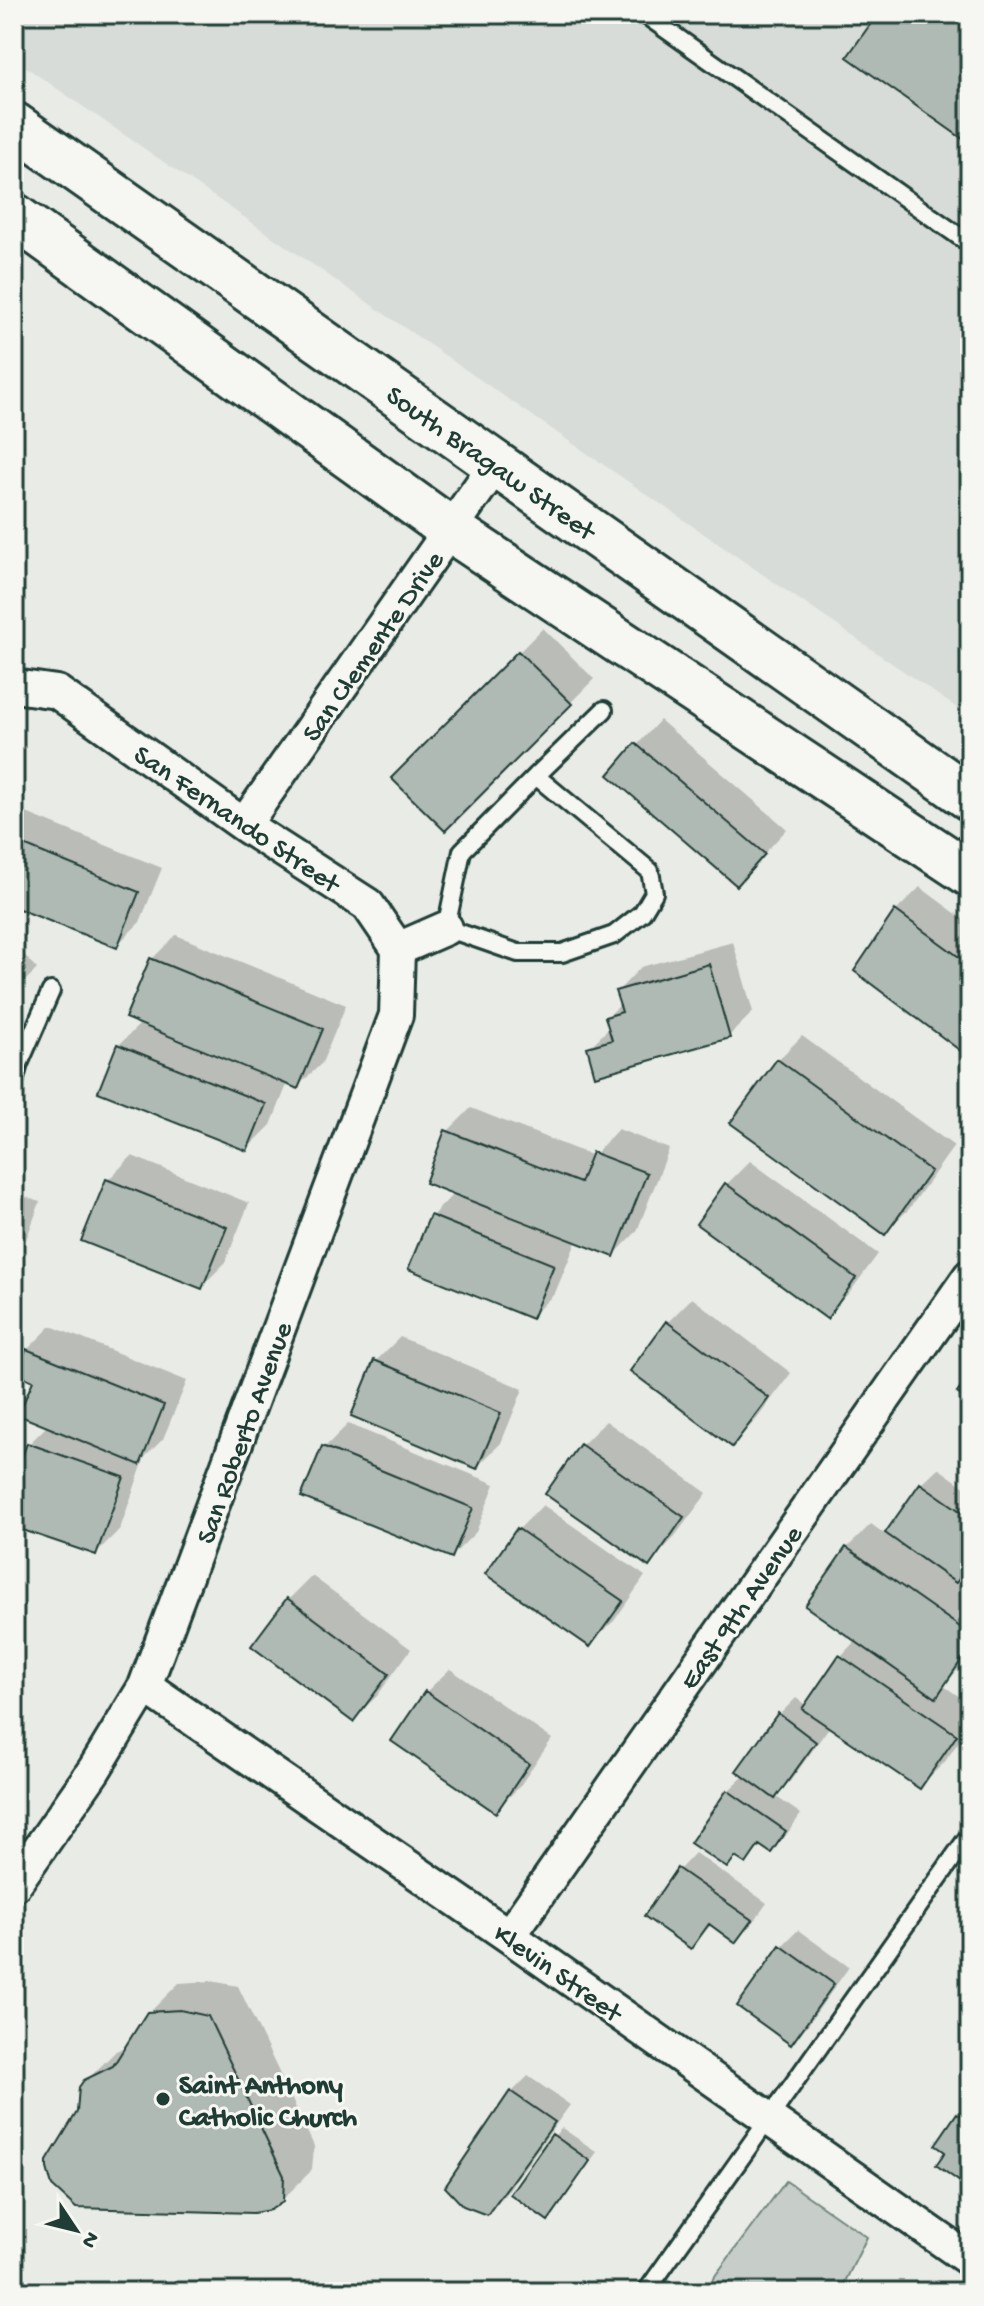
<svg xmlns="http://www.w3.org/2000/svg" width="984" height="2306" font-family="'Gochi Hand',sans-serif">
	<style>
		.built { fill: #d8dcd8 }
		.green { fill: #c7cec9; stroke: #73867e; stroke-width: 2 }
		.shadow { fill: #0003 }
		.building { fill: #b0bab5; stroke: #1f3d34; stroke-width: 2 }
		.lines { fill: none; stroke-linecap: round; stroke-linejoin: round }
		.lane-casing { stroke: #1f3d34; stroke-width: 22 }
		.street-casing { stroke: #1f3d34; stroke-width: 38 }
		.secondary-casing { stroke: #1f3d34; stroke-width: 50 }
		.lane { stroke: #f6f6f2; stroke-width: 16 }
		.street { stroke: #f6f6f2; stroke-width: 32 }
		.secondary { stroke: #f6f6f2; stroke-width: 44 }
		.poi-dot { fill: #1f3d34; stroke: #f6f6f2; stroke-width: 3 }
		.labels { text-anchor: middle; stroke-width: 6; stroke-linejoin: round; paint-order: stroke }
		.street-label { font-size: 28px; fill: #1f3d34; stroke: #f6f6f2 }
		.poi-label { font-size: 28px; font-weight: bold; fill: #1f3d34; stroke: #f6f6f2; text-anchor: start }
	</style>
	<rect width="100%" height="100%" fill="#e9ebe7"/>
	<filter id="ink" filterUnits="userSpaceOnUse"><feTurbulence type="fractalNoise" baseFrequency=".0125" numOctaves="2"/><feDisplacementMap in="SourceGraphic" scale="16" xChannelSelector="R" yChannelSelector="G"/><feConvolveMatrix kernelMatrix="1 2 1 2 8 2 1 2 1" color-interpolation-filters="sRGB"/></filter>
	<g filter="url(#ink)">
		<!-- built -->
		<path class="built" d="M14,14H970V717L14,59Z"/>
		<!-- green -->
		<path class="green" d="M786,2181L867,2237L840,2292H703Z"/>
		<!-- shadow -->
		<path class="shadow" d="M543,628L594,679L445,829L394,778Z
			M660,720L787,829L737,883L610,775Z
			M14,808L162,868L140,922L116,946L14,904Z
			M920,887L970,924V1056L896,911Z
			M176,935L346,1005L322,1063L298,1086L288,1082L271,1125L247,1149L119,1045L142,1022L152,959Z
			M733,942L753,1012L729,1036L589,1048L610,1027L607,1017L621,1004L618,991L641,967Z
			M14,944L37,969L14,992Z
			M802,1036L954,1146L909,1209L885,1232L733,1122L778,1060Z
			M471,1108L593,1156L618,1129L669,1149L637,1231L614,1255L577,1240L555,1293L531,1317L411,1268L432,1216L455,1192L447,1132Z
			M132,1156L249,1203L225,1263L201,1287L108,1180Z
			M750,1161L878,1254L850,1292L826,1316L726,1185Z
			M14,1193L40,1202L23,1248L14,1257Z
			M692,1298L791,1373L756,1420L732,1444L633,1370L668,1322Z
			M51,1326L187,1381L163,1439L145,1457L120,1529L96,1553L14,1525V1486L29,1444L48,1425L27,1350Z
			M400,1337L523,1389L501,1443L477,1467L376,1361Z
			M606,1421L707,1493L672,1540L649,1564L548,1493L582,1445Z
			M348,1424L495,1484L476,1532L452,1556L324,1448Z
			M938,1468L970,1491V1567L954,1582L970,1593V1655L944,1686L970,1704V1725L944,1763L920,1786L830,1726L791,1780L775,1796L801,1814L787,1834L771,1851L762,1845L746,1861L737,1856L727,1866L728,1791L745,1775L779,1715L796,1698L807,1706L841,1656L856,1640L847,1548L871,1524L886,1535L921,1484Z
			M543,1505L645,1576L614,1621L590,1644L488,1574L519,1529Z
			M312,1576L411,1649L377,1696L353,1719L288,1600Z
			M450,1669L552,1739L519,1787L495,1811L426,1692Z
			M695,1853L767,1903L752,1924L735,1941L712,1924L691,1947L679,1870Z
			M798,1930L849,1967L807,2026L791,2042L740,2005L782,1946Z
			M211,1981L238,1986L314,2146L312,2170L281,2201L79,2112L85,2082L116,2051L129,2045L149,2013L179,1983Z
			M528,2076L570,2105L504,2196L487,2213L512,2092Z
			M970,2102V2187L948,2151L938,2145L958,2114Z
			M562,2128L597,2152L548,2219L554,2136Z"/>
		<!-- building -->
		<path class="building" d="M868,14H970V144L847,57L874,19Z
			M518,651L572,704L445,831L391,778Z
			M635,743L765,854L737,886L608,775Z
			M14,841L139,892L117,948L14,907Z
			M895,910L970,965V1058L854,971Z
			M150,958L323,1029L298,1089L125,1018Z
			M709,964L730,1038L595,1076L587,1047L612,1040L605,1017L622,1012L615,991Z
			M117,1044L266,1104L247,1151L98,1092Z
			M777,1059L931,1171L885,1235L730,1123Z
			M445,1130L580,1183L592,1152L647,1173L614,1257L425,1183Z
			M106,1179L227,1227L202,1289L81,1241Z
			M725,1183L856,1278L827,1319L696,1224Z
			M430,1215L554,1265L532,1319L408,1269Z
			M666,1321L769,1398L732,1447L630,1371Z
			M26,1349L164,1405L140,1465L18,1415L33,1381L16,1373Z
			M374,1360L501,1413L477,1469L351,1416Z
			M970,1375V1402L957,1393Z
			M27,1443L124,1477L96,1555L14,1527V1480Z
			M580,1444L684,1517L649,1567L545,1494Z
			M322,1446L473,1508L452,1558L301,1497Z
			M920,1483L970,1518V1564L956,1583L885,1533Z
			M517,1528L623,1601L590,1647L485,1574Z
			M846,1547L970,1634V1647L936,1698L805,1606Z
			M287,1598L389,1674L353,1722L251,1646Z
			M839,1655L957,1735L920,1789L802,1709Z
			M425,1691L529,1764L496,1813L391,1741Z
			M778,1713L816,1742L775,1799L736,1771Z
			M727,1790L786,1831L771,1853L759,1845L746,1864L735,1857L727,1868L690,1843Z
			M677,1868L752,1920L735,1943L709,1924L691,1949L644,1916Z
			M780,1945L834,1984L791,2045L737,2006Z
			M180,2010L208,2016L284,2176L283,2202L270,2210L253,2213L76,2208L52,2186L47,2168V2161L77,2112L79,2087L84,2080L113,2066L147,2012Z
			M510,2091L555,2122L487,2215L463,2206L445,2187Z
			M957,2113L970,2122V2189L936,2165L945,2152L935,2145Z
			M552,2134L590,2161L548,2221L510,2194Z"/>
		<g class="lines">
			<defs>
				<path id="lane" d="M644,14L970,244
					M536,776L650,871L654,893L642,913L614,935L562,953H518L446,928L462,851Z
					M536,776L604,710
					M14,1062L19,1064L14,1082
					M19,1064L51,991
					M646,2292L970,1834"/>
				<path id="street" d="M14,686L57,692L244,825L368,905L398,949L446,928
					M244,825L496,464
					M145,1686L509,1936L970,2260
					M14,1885L94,1770L145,1686L396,1015L398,949
					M509,1936L970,1276"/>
				<path id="secondary" d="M14,125L970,798
					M14,216L451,530L970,874"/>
			</defs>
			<!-- lane casing -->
			<use href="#lane" class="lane-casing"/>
			<!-- street casing -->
			<use href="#street" class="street-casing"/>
			<!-- secondary casing -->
			<use href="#secondary" class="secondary-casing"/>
			<!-- lane -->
			<use href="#lane" class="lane"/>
			<!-- street -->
			<use href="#street" class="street"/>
			<!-- secondary -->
			<use href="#secondary" class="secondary"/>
		</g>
	</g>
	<!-- markers -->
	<circle class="poi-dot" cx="163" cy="2099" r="8"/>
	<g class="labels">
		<!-- street labels -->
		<g class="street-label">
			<text transform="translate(492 461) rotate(35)" y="10">South Bragaw Street</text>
			<text transform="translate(371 645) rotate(-55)" y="10">San Clemente Drive</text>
			<text transform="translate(238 817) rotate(34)" y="10">San Fernando Street</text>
			<text transform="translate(242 1432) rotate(-70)" y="10">San Roberto Avenue</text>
			<text transform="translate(739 1606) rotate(-55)" y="10">East 9th Avenue</text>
			<text transform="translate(559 1971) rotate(35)" y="10">Klevin Street</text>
		</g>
		<!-- poi labels -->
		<g class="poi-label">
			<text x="179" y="2093">Saint Anthony<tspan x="179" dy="32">Catholic Church</tspan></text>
		</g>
	</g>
	<!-- margin -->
	<rect width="984" height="2306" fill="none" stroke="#f6f6f2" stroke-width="48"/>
	<rect x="24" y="24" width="936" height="2258" fill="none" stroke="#1f3d34" stroke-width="3" filter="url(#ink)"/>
	<!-- north arrow -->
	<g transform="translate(76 2230) rotate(125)" stroke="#f6f6f2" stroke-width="6" paint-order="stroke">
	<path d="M0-6L14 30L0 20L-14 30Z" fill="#1f3d34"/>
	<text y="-12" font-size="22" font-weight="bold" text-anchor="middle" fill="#1f3d34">N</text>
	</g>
</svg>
